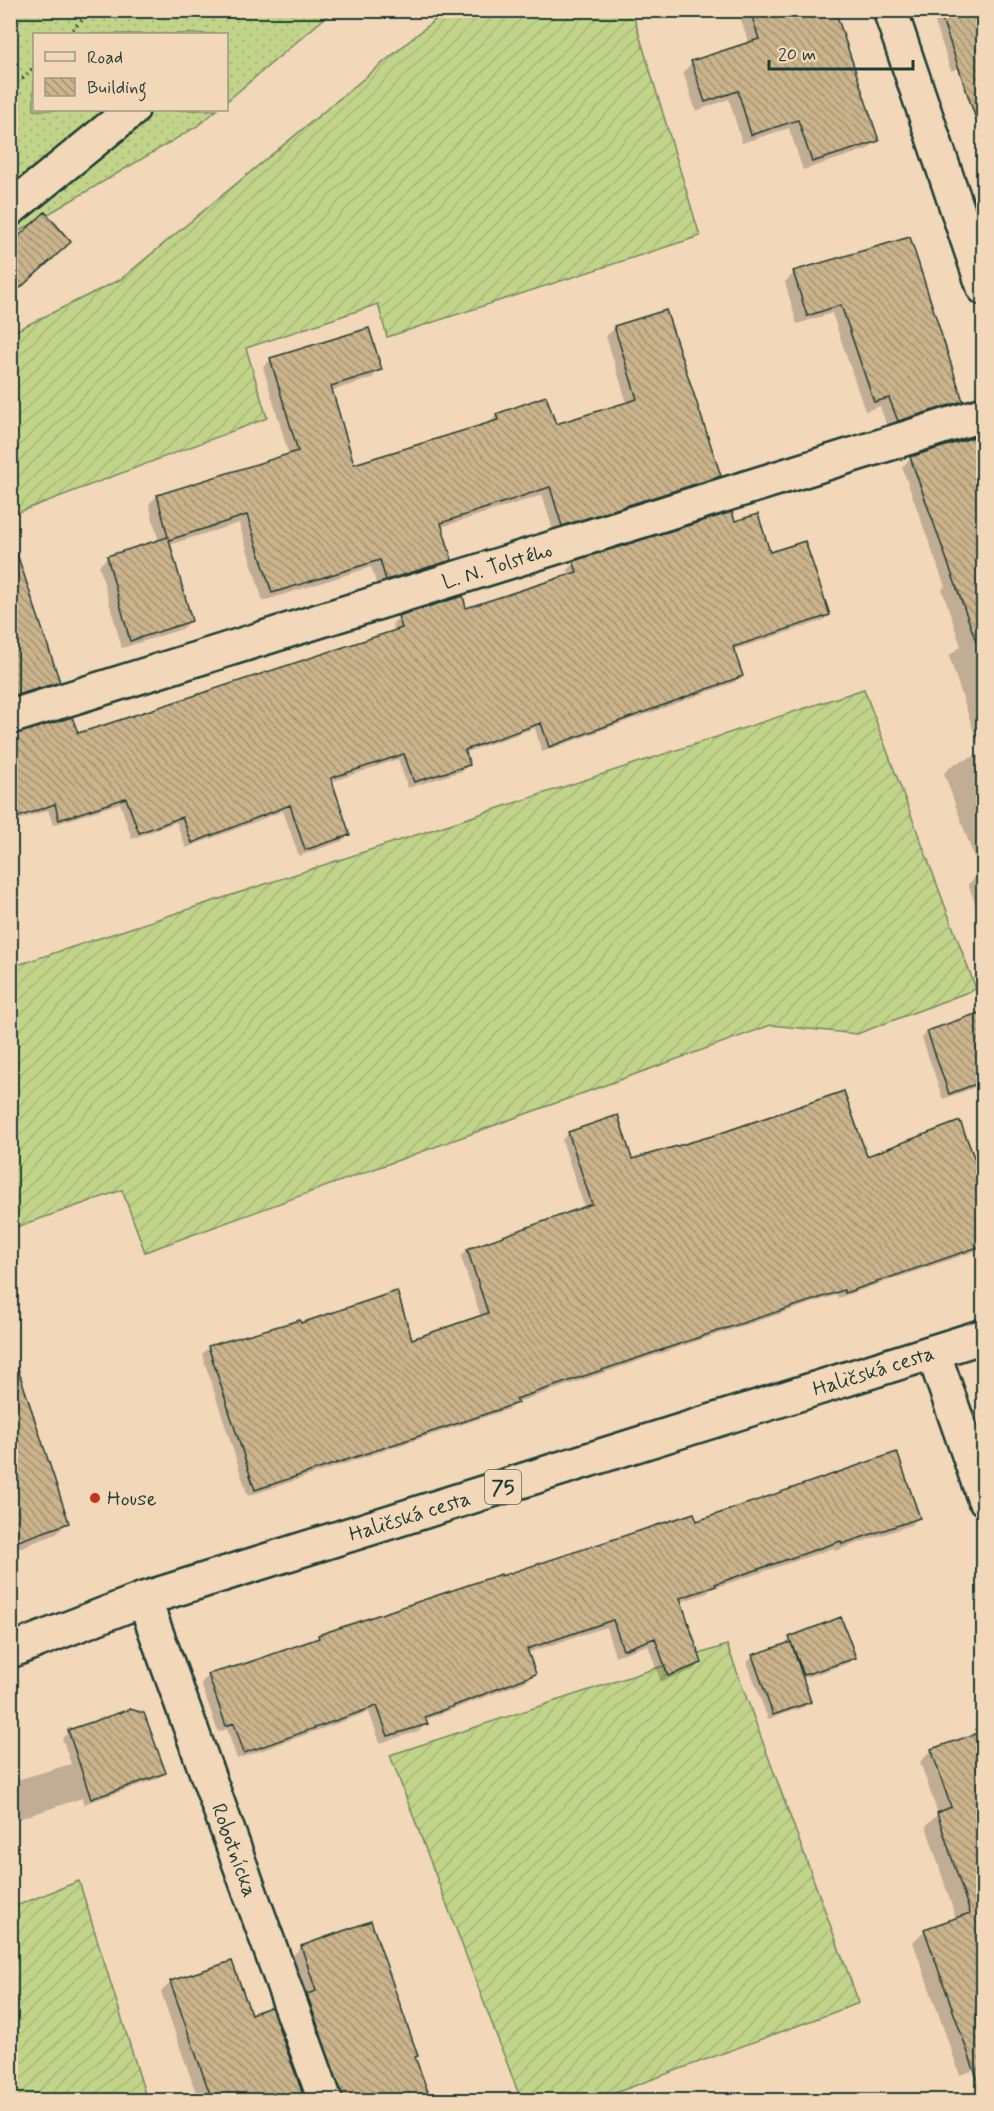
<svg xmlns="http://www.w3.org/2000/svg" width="994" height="2111" font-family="Mynerve,sans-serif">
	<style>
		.grass { fill: url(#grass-dots); stroke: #70885e; stroke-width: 1.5 }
		.garden { fill: url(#garden-furrows); stroke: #70885e; stroke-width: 1.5 }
		.shadow { fill: #0003 }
		.building { fill: url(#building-back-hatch); stroke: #1f3d34; stroke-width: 1.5 }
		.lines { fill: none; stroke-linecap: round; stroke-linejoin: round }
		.minor-casing { stroke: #1f3d34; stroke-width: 38 }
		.major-casing { stroke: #1f3d34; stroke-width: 38 }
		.path { stroke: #1f3d34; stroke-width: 4; stroke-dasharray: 1.5 4.5; stroke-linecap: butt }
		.minor { stroke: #f2d7b9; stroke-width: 33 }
		.major { stroke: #f2d7b9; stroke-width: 33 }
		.poi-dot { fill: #c8321e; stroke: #f2d7b9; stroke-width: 2 }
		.labels { text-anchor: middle; stroke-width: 4.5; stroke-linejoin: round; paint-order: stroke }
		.shield { fill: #f2d7b9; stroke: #5e6b5c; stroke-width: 1.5 }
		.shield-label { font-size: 20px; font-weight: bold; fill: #1f3d34 }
		.street-label { font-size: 21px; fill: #1f3d34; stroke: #f2d7b9 }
		.poi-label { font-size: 21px; fill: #1f3d34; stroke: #f2d7b9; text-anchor: start }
	</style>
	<defs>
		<pattern id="grass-dots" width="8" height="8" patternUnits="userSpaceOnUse" patternTransform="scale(1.5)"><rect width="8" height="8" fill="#c2d489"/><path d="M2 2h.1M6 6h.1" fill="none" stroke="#a6b777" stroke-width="1.8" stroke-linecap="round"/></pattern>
		<pattern id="garden-furrows" width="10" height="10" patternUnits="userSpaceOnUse" patternTransform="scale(1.5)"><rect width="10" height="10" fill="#c2d489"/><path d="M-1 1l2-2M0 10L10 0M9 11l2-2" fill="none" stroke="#a6b777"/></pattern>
		<pattern id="building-back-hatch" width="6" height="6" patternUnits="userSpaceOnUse" patternTransform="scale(1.5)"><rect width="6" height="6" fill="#cbb38c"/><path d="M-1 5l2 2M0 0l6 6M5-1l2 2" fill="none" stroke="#a49373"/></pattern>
	</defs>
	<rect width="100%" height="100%" fill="#f2d7b9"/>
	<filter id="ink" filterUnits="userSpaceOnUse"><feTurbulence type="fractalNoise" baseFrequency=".0167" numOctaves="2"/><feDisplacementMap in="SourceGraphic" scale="12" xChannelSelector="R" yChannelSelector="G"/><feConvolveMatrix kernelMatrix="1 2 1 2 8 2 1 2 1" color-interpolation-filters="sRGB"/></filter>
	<g filter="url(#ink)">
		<!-- grass -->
		<path class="grass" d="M10,11H333L227,101L226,34H34V110H217L196,127L11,236Z"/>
		<!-- garden -->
		<path class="garden" d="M447,10L632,11L700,236L387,337L378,304L246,348L267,418L11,515V333L121,279Z
			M864,689L976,989L857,1034L771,1025L145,1252L122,1190L11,1229V967Z
			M727,1645L859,2003L596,2100H521L390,1755Z
			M79,1881L147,2100H11V1908Z"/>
		<!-- shadow -->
		<path class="shadow" d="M738,10H835L877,140L868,149L803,170L789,128L742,143L729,99L696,111L683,72L692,63L749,44Z
			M931,10H984V147L958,68L951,71Z
			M909,239L961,401L952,410L888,430L880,406L865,411L832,313L797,324L785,282L794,273Z
			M615,328L719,476L711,484L554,533L542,495L441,527L450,559L442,568L378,588L371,567L263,601L239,523L168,545L191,621L182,629L122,648L99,566L107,558L159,542L149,504L157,496L289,455L263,367L271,359L380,369L372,378L331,391L353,466L489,423L497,415L555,426L627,403L606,336Z
			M911,458L984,468V927L968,884L980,874L944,773L954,764L981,754L949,656L961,646L942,589L945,587L902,467Z
			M734,523L769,554L828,615L822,621L733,650L741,675L735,682L542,752L535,728L464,753L468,765L462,771L408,788L398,759L331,782L348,834L342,841L299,856L283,811L186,848L176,822L132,839L120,803L53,825L48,810L10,823V736L77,735L395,632L392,624L399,617L465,610L570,576L568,569L574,563Z
			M10,619L59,681L53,687L10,700Z
			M928,1032L984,1033V1084L943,1099L922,1038Z
			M569,1133L631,1161L866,1158L984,1188V1248L838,1298L837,1295L706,1338L515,1403L509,1409L248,1496L202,1354L209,1347L300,1325L411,1341L481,1317L461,1257L467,1250L585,1209L562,1140Z
			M10,1352L22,1386L10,1397Z
			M10,1486L67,1523L56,1534L11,1551L17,1568L10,1575Z
			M918,1518L911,1525L835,1551L834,1548L711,1589L707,1593L680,1602L701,1663L693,1670L661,1682L648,1645L615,1656L606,1627L527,1653L534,1674L527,1681L425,1720L426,1724L419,1731L380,1743L369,1712L237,1759L227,1729L218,1732L201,1683L209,1675L314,1641L319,1637L500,1578L696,1523Z
			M790,1638L854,1657L848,1663L802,1679L810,1702L804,1707L768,1719L747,1662L753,1657L785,1646Z
			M69,1732L164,1773L157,1779L84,1804L82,1798L10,1822V1782L71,1764L62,1738Z
			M984,1732V2067L960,2075L913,1942L925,1930L956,1919L926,1826L938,1814L920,1762L932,1750Z
			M302,1947L417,2055L414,2058L429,2100H332L305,1998L291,1957Z
			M171,1982L250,2016L270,2009L304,2100H184L197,2096L161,1992Z"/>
		<!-- building -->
		<path class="building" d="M750,10H835L879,141L812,162L798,120L751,135L738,91L705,102L691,61L759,39Z
			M939,10H984V121L977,122Z
			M45,212L71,242L10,297V244Z
			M910,237L963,401L898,421L889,398L874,402L841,305L807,316L793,271Z
			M666,310L721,476L562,526L550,487L441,523L452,560L386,580L380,560L272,593L247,515L169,540L192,621L130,641L107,556L168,537L157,495L298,451L270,358L369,328L382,370L331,386L354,464L498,420L496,414L546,396L556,424L637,399L614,326Z
			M975,437L984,463V646L978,647L910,457Z
			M732,512L735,521L758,514L770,552L805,541L830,615L733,647L743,676L549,747L541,723L465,750L470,765L414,782L404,754L331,778L350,835L305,850L290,805L192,843L182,817L139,833L126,798L59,820L55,804L10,820V735L72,717L78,733L98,727L402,628L398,616L463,596L466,608L577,572L573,561Z
			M17,554L60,682L10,697V555Z
			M984,1011V1081L949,1094L927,1031Z
			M844,1091L867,1156L960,1121L984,1183V1245L845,1293L844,1290L715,1332L516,1399L518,1403L477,1417L255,1490L208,1346L300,1320L301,1323L397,1291L412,1339L488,1313L467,1249L592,1204L568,1132L618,1115L632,1159L712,1136Z
			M18,1369L69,1523L10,1544V1370Z
			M897,1452L920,1518L842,1544L841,1541L715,1584L716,1586L680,1598L702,1663L668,1676L655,1638L623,1650L613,1620L527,1649L536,1674L425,1717L428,1724L388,1736L377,1706L244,1753L234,1723L226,1726L208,1674L244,1664L319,1638L318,1635L501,1574V1576L694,1513L697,1521Z
			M841,1617L856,1658L804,1675L789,1637Z
			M791,1642L811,1702L773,1715L752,1655Z
			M130,1709L144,1713L166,1773L91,1799L68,1730Z
			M984,1731V2080L978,2081L924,1929L970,1913L937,1813L951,1807L931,1749Z
			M371,1921L418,2056L415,2057L431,2100H343L307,1994L316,1991L301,1946Z
			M232,1961L251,2014L271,2007L305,2100H212L170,1981Z"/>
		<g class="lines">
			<defs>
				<g id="minor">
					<path d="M890,10L984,288"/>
					<path d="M10,209L132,110"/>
					<path id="s1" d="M10,717L984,414"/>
					<path d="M933,1352L984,1498"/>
					<path id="s2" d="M144,1599L325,2100"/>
				</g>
				<g id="major">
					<path id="s3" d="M10,1651L144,1599L984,1336"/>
				</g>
			</defs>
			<!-- minor casing -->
			<use href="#minor" class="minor-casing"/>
			<!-- major casing -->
			<use href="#major" class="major-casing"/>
			<!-- path -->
			<path class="path" d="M68,34L92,10
				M10,79L23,78L34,67"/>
			<!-- minor -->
			<use href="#minor" class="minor"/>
			<!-- major -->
			<use href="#major" class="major"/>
		</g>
	</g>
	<!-- markers -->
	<circle class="poi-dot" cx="95" cy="1498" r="6"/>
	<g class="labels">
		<!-- shield labels -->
		<rect class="shield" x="485" y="1470" width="36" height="34" rx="4.5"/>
		<g class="shield-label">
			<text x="503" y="1494">75</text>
		</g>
		<!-- street labels -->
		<g class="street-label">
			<text dy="7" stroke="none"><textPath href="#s1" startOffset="510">L. N. Tolstého</textPath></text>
			<text dy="7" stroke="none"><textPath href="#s3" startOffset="908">Haličská cesta</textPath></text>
			<text dy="7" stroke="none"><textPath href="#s3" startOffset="422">Haličská cesta</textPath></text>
			<text dy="7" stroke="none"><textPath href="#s2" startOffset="267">Robotnícka</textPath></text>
		</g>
		<!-- poi labels -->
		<g class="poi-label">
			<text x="107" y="1505">House</text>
		</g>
	</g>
	<!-- margin -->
	<rect width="994" height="2111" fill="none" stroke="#f2d7b9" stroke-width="36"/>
	<rect x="18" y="18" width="958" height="2075" fill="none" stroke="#1f3d34" stroke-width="2" filter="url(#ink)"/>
	<!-- legend -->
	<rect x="33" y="33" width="195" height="78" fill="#f2d7b9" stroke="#9e9984" stroke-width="1.5"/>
	<rect x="45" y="52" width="30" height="9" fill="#f2d7b9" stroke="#9e9984" stroke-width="1.5"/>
	<text x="87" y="63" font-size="18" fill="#1f3d34">Road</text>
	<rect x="45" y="78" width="30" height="18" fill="url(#building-back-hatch)" stroke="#9e9984" stroke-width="1.5"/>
	<text x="87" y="93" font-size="18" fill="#1f3d34">Building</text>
	<!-- scale -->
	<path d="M769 60v9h144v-9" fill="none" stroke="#1f3d34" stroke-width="3"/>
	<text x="778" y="60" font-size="18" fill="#1f3d34" stroke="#f2d7b9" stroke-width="4.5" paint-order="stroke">20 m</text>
</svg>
